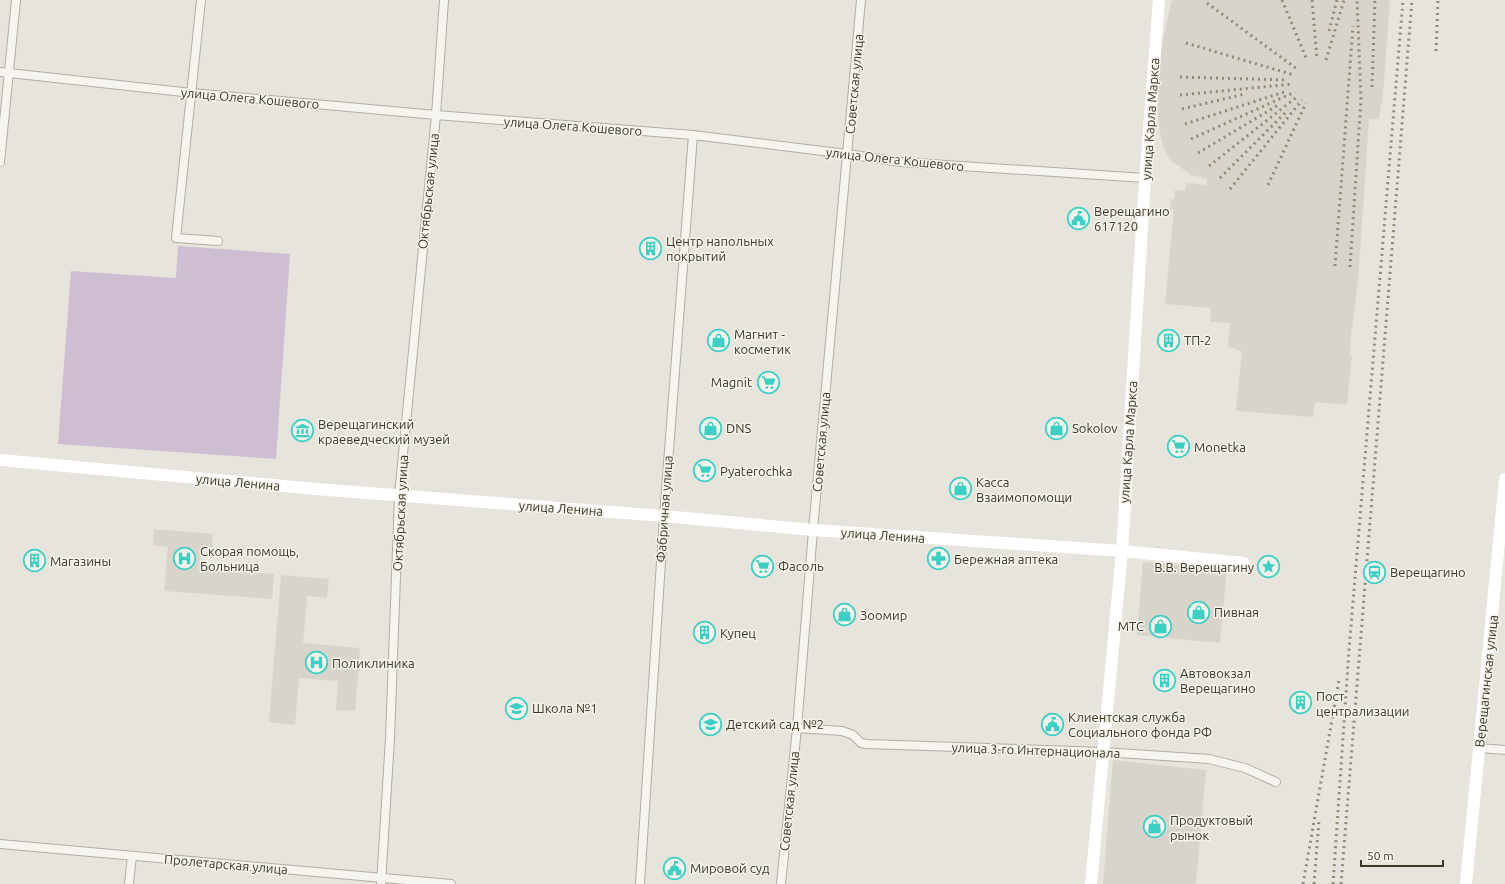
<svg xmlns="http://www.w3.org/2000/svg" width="1505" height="884" font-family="Ubuntu,sans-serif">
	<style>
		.built { fill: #d9d4cb }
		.green { fill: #cebed1 }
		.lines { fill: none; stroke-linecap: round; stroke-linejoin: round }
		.street-casing { stroke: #b1ada2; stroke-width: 10 }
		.street { stroke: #f5f4ef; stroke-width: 8 }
		.secondary { stroke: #fff; stroke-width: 12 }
		.rail { stroke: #918976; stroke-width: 3; stroke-dasharray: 2 4; stroke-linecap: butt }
		.labels { text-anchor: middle; stroke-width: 3; stroke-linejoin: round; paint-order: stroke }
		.street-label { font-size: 13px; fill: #3d3726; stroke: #f5f2ec }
		.poi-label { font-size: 13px; fill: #3d3726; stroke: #f5f2ec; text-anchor: start }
	</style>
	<rect width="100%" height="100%" fill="#e7e4dd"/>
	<!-- built -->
	<path class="built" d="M1172,0H1390L1383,94L1379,119H1369L1358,282L1351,336L1350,355H1352L1347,405L1315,402L1313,417L1236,411L1242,352L1233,348L1228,347L1230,323L1210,322L1211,308L1165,304L1174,209H1170L1171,199H1174L1175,190L1185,191L1186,183L1206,185L1207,179L1191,175L1169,159L1163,146L1159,129L1157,98L1161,47Z
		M154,529L213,534L212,547L202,546L200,569L274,574L272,599L164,591L168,547L153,545Z
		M1143,562L1227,569L1220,643L1137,635Z
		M281,575L329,579L327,598L307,596L303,643L360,648L355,711L336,710L338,681L299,678L295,725L269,722Z
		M1113,760L1206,770L1196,884H1103Z"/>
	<!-- green -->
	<path class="green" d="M178,246L290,254L276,459L58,444L71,271L176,278Z"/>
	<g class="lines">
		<defs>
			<path id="street" d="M201,0L176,238L218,241
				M0,72L192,93L436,115L693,135L847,154L901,162L1145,178
				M0,162L16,0
				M797,728L842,731L853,735L861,743L867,744L1103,752L1209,759L1245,768L1276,782
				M1479,748L1505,750
				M0,844L451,884
				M129,884L132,856
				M381,884L390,738L399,495L436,115L444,0
				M640,884L664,516L693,135
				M781,884L797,728L813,530L861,0"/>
		</defs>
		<!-- street casing -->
		<use href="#street" class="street-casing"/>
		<!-- street -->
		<use href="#street" class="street"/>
		<!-- secondary -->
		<path class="secondary" d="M0,460L316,489L664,516L813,530L1122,551L1244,563
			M1091,884L1122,551L1144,195L1159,0
			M1466,884L1505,479"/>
		<!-- rail -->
		<path class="rail" d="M1282,0L1307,60
			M1312,0L1317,58
			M1207,3L1297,69
			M1329,31L1337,0
			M1186,43L1294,75
			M1436,51L1438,0
			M1326,60L1344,0
			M1180,77L1287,80
			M1372,87L1375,0
			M1180,95L1293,84
			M1182,109L1245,94
			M1185,124L1284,92
			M1191,139L1295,92
			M1198,153L1280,104
			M1209,166L1298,96
			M1220,178L1288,110
			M1268,185L1306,103
			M1230,189L1302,100
			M1335,266L1353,26
			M1350,267L1361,99L1357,0
			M1303,884L1339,680
			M1314,884L1319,820
			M1333,884L1349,650L1403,0
			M1341,884L1412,0"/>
	</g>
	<!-- icons -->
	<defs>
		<symbol id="civic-ring" viewBox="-11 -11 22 22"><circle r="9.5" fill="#f5f2ec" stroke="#3ecfc4" stroke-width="1.5"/><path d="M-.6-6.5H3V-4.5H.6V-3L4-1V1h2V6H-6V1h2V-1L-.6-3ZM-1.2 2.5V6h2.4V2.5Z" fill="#3ecfc4"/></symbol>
		<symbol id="building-ring" viewBox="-11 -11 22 22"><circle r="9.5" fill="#f5f2ec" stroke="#3ecfc4" stroke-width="1.5"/><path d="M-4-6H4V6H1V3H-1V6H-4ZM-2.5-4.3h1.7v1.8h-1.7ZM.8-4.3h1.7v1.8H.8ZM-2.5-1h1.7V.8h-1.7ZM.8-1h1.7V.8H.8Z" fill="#3ecfc4"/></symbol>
		<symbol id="shop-ring" viewBox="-11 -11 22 22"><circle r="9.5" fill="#f5f2ec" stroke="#3ecfc4" stroke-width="1.5"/><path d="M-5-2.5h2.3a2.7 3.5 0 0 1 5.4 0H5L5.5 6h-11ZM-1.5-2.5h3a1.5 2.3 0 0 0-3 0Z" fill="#3ecfc4"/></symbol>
		<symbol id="supermarket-ring" viewBox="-11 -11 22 22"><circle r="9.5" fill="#f5f2ec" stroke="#3ecfc4" stroke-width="1.5"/><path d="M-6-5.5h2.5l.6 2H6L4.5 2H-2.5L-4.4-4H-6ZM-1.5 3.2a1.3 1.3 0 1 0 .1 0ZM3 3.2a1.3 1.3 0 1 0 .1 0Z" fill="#3ecfc4"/></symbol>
		<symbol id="museum-ring" viewBox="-11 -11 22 22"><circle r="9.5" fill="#f5f2ec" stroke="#3ecfc4" stroke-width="1.5"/><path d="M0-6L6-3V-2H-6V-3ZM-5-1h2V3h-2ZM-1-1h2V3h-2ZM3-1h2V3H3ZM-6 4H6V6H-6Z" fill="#3ecfc4"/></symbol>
		<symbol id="hospital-ring" viewBox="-11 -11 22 22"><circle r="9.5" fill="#f5f2ec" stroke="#3ecfc4" stroke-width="1.5"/><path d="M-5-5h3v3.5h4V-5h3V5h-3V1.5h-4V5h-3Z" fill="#3ecfc4"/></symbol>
		<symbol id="pharmacy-ring" viewBox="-11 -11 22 22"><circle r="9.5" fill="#f5f2ec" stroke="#3ecfc4" stroke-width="1.5"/><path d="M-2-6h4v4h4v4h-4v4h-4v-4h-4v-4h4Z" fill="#3ecfc4"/></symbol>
		<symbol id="sight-ring" viewBox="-11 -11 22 22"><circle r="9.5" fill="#f5f2ec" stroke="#3ecfc4" stroke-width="1.5"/><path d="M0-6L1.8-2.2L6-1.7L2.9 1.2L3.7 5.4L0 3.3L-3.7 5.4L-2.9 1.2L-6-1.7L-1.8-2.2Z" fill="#3ecfc4"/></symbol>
		<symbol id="station-ring" viewBox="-11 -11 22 22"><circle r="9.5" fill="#f5f2ec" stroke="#3ecfc4" stroke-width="1.5"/><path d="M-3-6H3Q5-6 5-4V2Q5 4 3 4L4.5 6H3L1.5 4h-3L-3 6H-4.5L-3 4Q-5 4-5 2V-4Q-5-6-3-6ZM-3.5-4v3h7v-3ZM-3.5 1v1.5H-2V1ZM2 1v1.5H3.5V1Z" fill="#3ecfc4"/></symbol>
		<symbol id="school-ring" viewBox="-11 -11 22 22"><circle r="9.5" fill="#f5f2ec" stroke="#3ecfc4" stroke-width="1.5"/><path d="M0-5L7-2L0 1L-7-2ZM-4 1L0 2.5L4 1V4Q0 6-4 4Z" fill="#3ecfc4"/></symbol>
	</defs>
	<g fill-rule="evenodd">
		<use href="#civic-ring" x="1066" y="206" width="25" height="25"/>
		<use href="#building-ring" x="638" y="236" width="25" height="25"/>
		<use href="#building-ring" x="1156" y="328" width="25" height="25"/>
		<use href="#shop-ring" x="706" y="328" width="25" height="25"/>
		<use href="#supermarket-ring" x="756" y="370" width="25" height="25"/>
		<use href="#shop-ring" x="698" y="416" width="25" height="25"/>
		<use href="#shop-ring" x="1044" y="416" width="25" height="25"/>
		<use href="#museum-ring" x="290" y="418" width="25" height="25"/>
		<use href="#supermarket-ring" x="1166" y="434" width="25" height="25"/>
		<use href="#supermarket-ring" x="692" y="458" width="25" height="25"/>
		<use href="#shop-ring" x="948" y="476" width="25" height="25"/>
		<use href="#hospital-ring" x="172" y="546" width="25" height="25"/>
		<use href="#pharmacy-ring" x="926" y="546" width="25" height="25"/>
		<use href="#building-ring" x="22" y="548" width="25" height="25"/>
		<use href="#supermarket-ring" x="750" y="554" width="25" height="25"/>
		<use href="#sight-ring" x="1256" y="554" width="25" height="25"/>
		<use href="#station-ring" x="1362" y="560" width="25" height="25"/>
		<use href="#shop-ring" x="1186" y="600" width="25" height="25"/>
		<use href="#shop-ring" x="832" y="602" width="25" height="25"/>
		<use href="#shop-ring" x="1148" y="614" width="25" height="25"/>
		<use href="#building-ring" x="692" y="620" width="25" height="25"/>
		<use href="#hospital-ring" x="304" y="650" width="25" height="25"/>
		<use href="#building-ring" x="1152" y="668" width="25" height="25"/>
		<use href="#building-ring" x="1288" y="690" width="25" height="25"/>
		<use href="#school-ring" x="504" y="696" width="25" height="25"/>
		<use href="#school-ring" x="698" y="712" width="25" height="25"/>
		<use href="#civic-ring" x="1040" y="712" width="25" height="25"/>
		<use href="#shop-ring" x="1142" y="814" width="25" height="25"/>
		<use href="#civic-ring" x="662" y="856" width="25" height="25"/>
	</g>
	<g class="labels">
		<!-- street labels -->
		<g class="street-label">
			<text transform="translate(854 84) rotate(-85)" y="5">Советская улица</text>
			<text transform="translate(250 98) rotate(5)" y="5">улица Олега Кошевого</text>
			<text transform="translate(1150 119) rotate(-86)" y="5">улица Карла Маркса</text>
			<text transform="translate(573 126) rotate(4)" y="5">улица Олега Кошевого</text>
			<text transform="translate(895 159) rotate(6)" y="5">улица Олега Кошевого</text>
			<text transform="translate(428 191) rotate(-84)" y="5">Октябрьская улица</text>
			<text transform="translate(821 442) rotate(-85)" y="5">Советская улица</text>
			<text transform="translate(1128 442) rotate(-86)" y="5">улица Карла Маркса</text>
			<text transform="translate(238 482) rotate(5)" y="5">улица Ленина</text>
			<text transform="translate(561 508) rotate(4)" y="5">улица Ленина</text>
			<text transform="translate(664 509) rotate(-86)" y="5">Фабричная улица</text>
			<text transform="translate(400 513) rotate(-87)" y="5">Октябрьская улица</text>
			<text transform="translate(883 535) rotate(4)" y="5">улица Ленина</text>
			<text transform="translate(1486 681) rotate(-84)" y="5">Верещагинская улица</text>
			<text transform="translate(1036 750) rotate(2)" y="5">улица 3-го Интернационала</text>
			<text transform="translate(789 801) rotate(-84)" y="5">Советская улица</text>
			<text transform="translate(226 864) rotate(5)" y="5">Пролетарская улица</text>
		</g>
		<!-- poi labels -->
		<g class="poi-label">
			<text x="1094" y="216">Верещагино<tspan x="1094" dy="15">617120</tspan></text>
			<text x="666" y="246">Центр напольных<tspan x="666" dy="15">покрытий</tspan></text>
			<text x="734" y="339">Магнит -<tspan x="734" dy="15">косметик</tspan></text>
			<text x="1184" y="345">ТП-2</text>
			<text x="752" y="387" text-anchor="end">Magnit</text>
			<text x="318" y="429">Верещагинский<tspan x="318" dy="15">краеведческий музей</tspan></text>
			<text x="726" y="433">DNS</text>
			<text x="1072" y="433">Sokolov</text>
			<text x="1194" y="452">Monetka</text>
			<text x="720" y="476">Pyaterochka</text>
			<text x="976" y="487">Касса<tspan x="976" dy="15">Взаимопомощи</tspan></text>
			<text x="200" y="556">Скорая помощь,<tspan x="200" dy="15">Больница</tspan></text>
			<text x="954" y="564">Бережная аптека</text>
			<text x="50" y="566">Магазины</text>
			<text x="778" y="571">Фасоль</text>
			<text x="1254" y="572" text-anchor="end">В.В. Верещагину</text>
			<text x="1390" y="577">Верещагино</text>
			<text x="1214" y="617">Пивная</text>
			<text x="860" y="620">Зоомир</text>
			<text x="1144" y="631" text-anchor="end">МТС</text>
			<text x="720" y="638">Купец</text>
			<text x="332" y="668">Поликлиника</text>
			<text x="1180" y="678">Автовокзал<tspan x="1180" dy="15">Верещагино</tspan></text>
			<text x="1316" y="701">Пост<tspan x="1316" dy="15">централизации</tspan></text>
			<text x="532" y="713">Школа №1</text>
			<text x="1068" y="722">Клиентская служба<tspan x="1068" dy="15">Социального фонда РФ</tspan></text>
			<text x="726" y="729">Детский сад №2</text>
			<text x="1170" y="825">Продуктовый<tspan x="1170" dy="15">рынок</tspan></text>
			<text x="690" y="873">Мировой суд</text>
		</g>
	</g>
	<!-- scale -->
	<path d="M1361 860v6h82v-6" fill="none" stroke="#3d3726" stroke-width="2"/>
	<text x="1367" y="860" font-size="12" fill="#3d3726" stroke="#f5f2ec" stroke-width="3" paint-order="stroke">50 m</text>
</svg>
